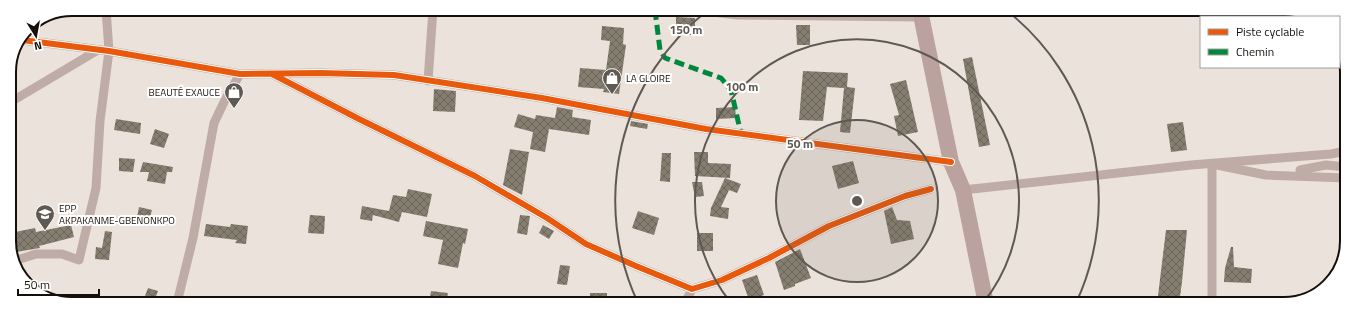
<svg xmlns="http://www.w3.org/2000/svg" width="1356" height="313" font-family="'Titillium Web',sans-serif">
	<style>
		.building { fill: url(#building-cross-hatch) }
		.lines { fill: none; stroke-linecap: round; stroke-linejoin: round }
		.street { stroke: #c0aca7; stroke-width: 9 }
		.highway { stroke: #bca29f; stroke-width: 16 }
		.quiet { stroke: #00873e; stroke-width: 5; stroke-dasharray: 10 5; stroke-linecap: butt }
		.cycleway-casing { stroke: #fff; stroke-width: 8 }
		.cycleway { stroke: #e8590c; stroke-width: 6 }
		.ring { fill: none; stroke: #5f5953; stroke-width: 2 }
		.labels { text-anchor: middle; stroke-width: 4; stroke-linejoin: round; paint-order: stroke }
		.poi-label { font-size: 10px; fill: #140f0a; stroke: #fff; text-anchor: start }
		.rim { fill: none; stroke: #140f0a; stroke-width: 2 }
		.centre { fill: #5f5953; stroke: #fff; stroke-width: 2 }
		.ring-label { font-size: 12px; text-anchor: middle; font-weight: bold; fill: #5f5953; stroke: #fff; stroke-width: 4; stroke-linejoin: round; paint-order: stroke }
	</style>
	<defs>
		<pattern id="building-cross-hatch" width="8" height="8" patternUnits="userSpaceOnUse"><rect width="8" height="8" fill="#857e70"/><path d="M0 0l8 8M0 8l8-8" fill="none" stroke="#6c665a"/></pattern>
	</defs>
	<rect width="100%" height="100%" fill="#ebe2db"/>
	<!-- building -->
	<path class="building" d="M676,17L695,18V35H676Z
		M796,25H810V45H797Z
		M602,26L624,28L623,44L626,45L619,94L603,92L604,89L578,87L580,68L606,70L610,41L601,40Z
		M972,57L990,145L979,147L963,59Z
		M803,71L848,73L847,87L855,88L850,133L840,132L844,88L827,87L823,121L799,120Z
		M906,80L918,132L898,136L894,116L899,115L890,84Z
		M434,89L456,91L455,112L433,111Z
		M557,107L573,110L572,117L591,120L589,135L549,129L545,152L530,149L533,132L514,127L518,114L535,119L536,115L555,118Z
		M735,107L736,118L716,119V108Z
		M116,119L141,123L140,134L114,130Z
		M631,121L648,124L647,129L630,126Z
		M1183,122L1187,150L1171,152L1167,124Z
		M155,129L169,134L164,148L150,144Z
		M510,149L529,152L522,195L503,185Z
		M694,152H708V163L731,164L730,178L695,176Z
		M662,153H671L670,182L660,181Z
		M119,158L135,159L133,172L119,171Z
		M853,161L859,183L838,189L832,166Z
		M143,162L173,167L172,172H167L165,184L147,181L149,172H140Z
		M725,178L741,184L737,193L729,190L721,207L729,208L728,219L710,216L711,208Z
		M692,182H702L704,196L695,197Z
		M408,189L432,194L427,217L402,212L399,222L373,215L372,221L360,219L362,206L389,211L393,195L406,197Z
		M139,207L152,210L148,225L136,223Z
		M892,207L897,220L910,221L914,239L891,244L884,211Z
		M638,211L659,218L654,235L632,228Z
		M310,215L325,216L324,234L308,233Z
		M520,215L530,216L527,235L517,233Z
		M426,221L468,229L465,244L463,243L458,268L438,264L443,240L423,236Z
		M206,224L230,227L231,224L248,226L246,244L235,243L237,240L204,236Z
		M71,225L74,237L39,246L40,248L10,253V233L35,228L36,232Z
		M543,225L554,231L549,239L539,233Z
		M1166,230H1187L1182,282L1179,304H1157Z
		M105,231L112,232L109,260L95,259L96,247L102,248Z
		M697,233H713V251H697Z
		M1231,247H1233L1234,267L1252,269L1251,283L1224,282L1225,268Z
		M800,249L811,278L795,284V286L784,290L775,262Z
		M560,265L570,266L567,285L557,284Z
		M757,275L764,295L749,300L742,280Z
		M148,288L158,291L155,299L145,296Z
		M431,291L448,293L446,303H429Z
		M590,293H607V303H590Z"/>
	<g class="lines">
		<!-- street -->
		<path class="street" d="M697,10L737,15L921,17
			M22,40L109,51L240,74L320,73L394,75L542,98L706,129L951,162
			M274,75L359,119L475,176L547,218L586,244L636,266L692,289L722,280L769,258L829,226L905,196L931,189
			M428,81L433,9
			M9,103L98,50
			M1300,170L1326,165L1346,167
			M963,190L1191,165L1331,154L1346,151
			M14,261L36,254H62L79,260L96,188L100,121L109,51L106,9
			M177,303L193,238L214,123L225,100L240,74
			M685,303L692,289
			M1212,304V164L1266,175L1346,178"/>
		<!-- highway -->
		<path class="highway" d="M920,10L951,162L963,190L986,304"/>
		<!-- quiet -->
		<path class="quiet" d="M655,10L660,50L665,58L721,78L731,90L741,134"/>
		<defs>
			<path id="cycleway" d="M22,40L109,51L240,74L320,73L394,75L542,98L706,129L951,162
				M272,74L359,119L475,176L547,218L586,244L636,266L692,289L722,280L769,258L829,226L905,196L931,189"/>
		</defs>
		<!-- cycleway casing -->
		<use href="#cycleway" class="cycleway-casing"/>
		<!-- cycleway -->
		<use href="#cycleway" class="cycleway"/>
	</g>
	<!-- distance rings -->
	<circle cx="857" cy="201" r="81" fill="#5f5953" fill-opacity=".12"/>
	<g class="ring">
		<circle cx="857" cy="201" r="81"/>
		<path d="M731 303A162 162 0 1 1 983 303"/>
		<path d="M638 303A242 242 0 0 1 708 10M1006 10A242 242 0 0 1 1076 303"/>
	</g>
	<!-- icons -->
	<defs>
		<symbol id="shop-pin" viewBox="-11 -11 22 30"><path d="M0 17L-7.5 6A9.5 9.5 0 1 1 7.5 6Z" fill="#5f5953" stroke="#fff"/><path d="M-5-2.5h2.3a2.7 3.5 0 0 1 5.4 0H5L5.5 6h-11ZM-1.5-2.5h3a1.5 2.3 0 0 0-3 0Z" fill="#fff"/></symbol>
		<symbol id="school-pin" viewBox="-11 -11 22 30"><path d="M0 17L-7.5 6A9.5 9.5 0 1 1 7.5 6Z" fill="#5f5953" stroke="#fff"/><path d="M0-5L7-2L0 1L-7-2ZM-4 1L0 2.5L4 1V4Q0 6-4 4Z" fill="#fff"/></symbol>
	</defs>
	<g fill-rule="evenodd">
		<use href="#shop-pin" x="601" y="67" width="22" height="30"/>
		<use href="#shop-pin" x="223" y="81" width="22" height="30"/>
		<use href="#school-pin" x="34" y="203" width="22" height="30"/>
	</g>
	<g class="labels">
		<!-- poi labels -->
		<g class="poi-label">
			<text x="626" y="82">LA GLOIRE</text>
			<text x="220" y="96" text-anchor="end">BEAUTÉ EXAUCE</text>
			<text x="59" y="212">EPP<tspan x="59" dy="12">AKPAKANME-GBENONKPO</tspan></text>
		</g>
	</g>
	<!-- crop -->
	<path d="M0 0H1356V313H0ZM72 16H1284A56 56 0 0 1 1340 72V241A56 56 0 0 1 1284 297H72A56 56 0 0 1 16 241V72A56 56 0 0 1 72 16Z" fill="#fff" fill-rule="evenodd"/>
	<path class="rim" d="M72 16H1284A56 56 0 0 1 1340 72V241A56 56 0 0 1 1284 297H72A56 56 0 0 1 16 241V72A56 56 0 0 1 72 16Z"/>
	<circle cx="857" cy="201" r="6" class="centre"/>
	<g class="ring-label">
		<text x="686" y="34">150 m</text>
		<text x="742" y="91">100 m</text>
		<text x="800" y="148">50 m</text>
	</g>
	<!-- legend -->
	<rect x="1200" y="16" width="140" height="52" fill="#ffffff" stroke="#a19f9d"/>
	<rect x="1208" y="29" width="20" height="6" fill="#e8590c" stroke="#a19f9d"/>
	<text x="1236" y="36" font-size="12" fill="#140f0a">Piste cyclable</text>
	<rect x="1208" y="49" width="20" height="6" fill="#00873e" stroke="#a19f9d"/>
	<text x="1236" y="56" font-size="12" fill="#140f0a">Chemin</text>
	<!-- north arrow -->
	<g transform="translate(36 36) rotate(169)" stroke="#ffffff" stroke-width="3" paint-order="stroke">
	<path d="M0-3L7 15L0 10L-7 15Z" fill="#140f0a"/>
	<text y="-6" font-size="11" font-weight="bold" text-anchor="middle" fill="#140f0a">N</text>
	</g>
	<!-- scale -->
	<path d="M18 289v6h81v-6" fill="none" stroke="#140f0a" stroke-width="2"/>
	<text x="24" y="289" font-size="12" fill="#140f0a" stroke="#ffffff" stroke-width="3" paint-order="stroke">50 m</text>
</svg>
